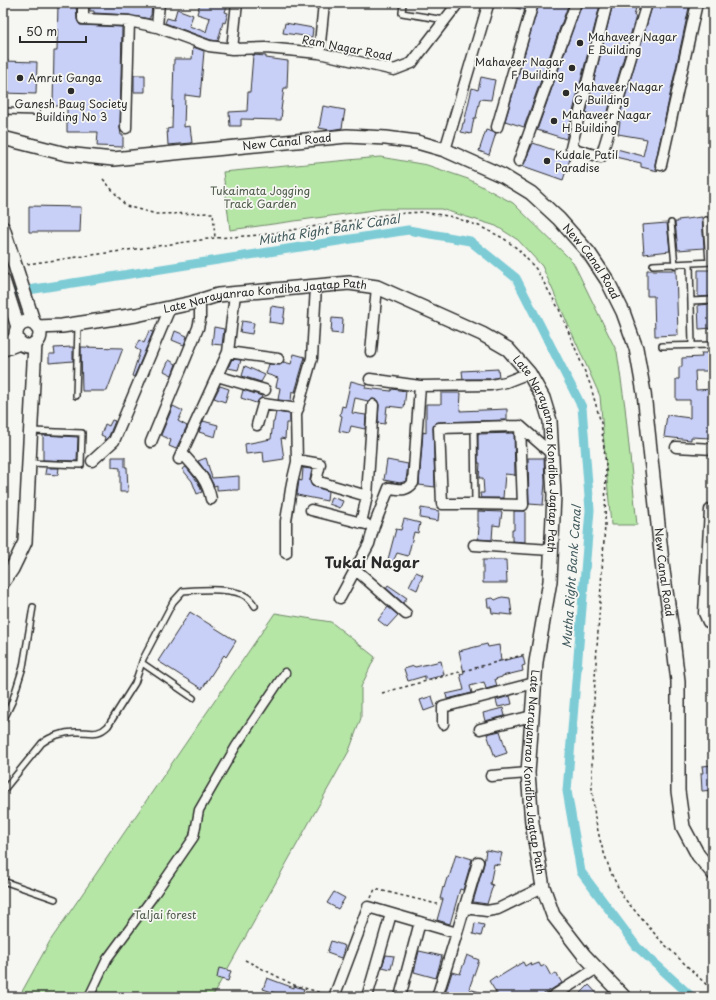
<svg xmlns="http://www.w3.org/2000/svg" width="716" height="1000" font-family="'Playpen Sans',sans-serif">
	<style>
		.green { fill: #b5e6a6; stroke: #708868 }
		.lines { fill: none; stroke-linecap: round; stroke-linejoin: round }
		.canal { stroke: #7bcbd5; stroke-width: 9 }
		.building { fill: #c9d0f8; stroke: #2b2b2b }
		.service-casing { stroke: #2b2b2b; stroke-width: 8 }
		.pedestrian-casing { stroke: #2b2b2b; stroke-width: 11 }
		.minor-casing { stroke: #2b2b2b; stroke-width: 13 }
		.tertiary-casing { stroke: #2b2b2b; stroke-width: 16 }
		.path { stroke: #2b2b2b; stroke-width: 1.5; stroke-dasharray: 3 3; stroke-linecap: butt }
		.service { stroke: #f6f6f2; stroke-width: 5 }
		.pedestrian { stroke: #f6f6f2; stroke-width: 8 }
		.minor { stroke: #f6f6f2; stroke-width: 10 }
		.tertiary { stroke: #f6f6f2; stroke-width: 13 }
		.poi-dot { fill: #2b2b2b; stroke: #f6f6f2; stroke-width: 1.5 }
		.labels { text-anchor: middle; stroke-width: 3.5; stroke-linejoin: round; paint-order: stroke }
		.poi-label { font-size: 11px; fill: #2b2b2b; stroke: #f6f6f2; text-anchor: start }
		.street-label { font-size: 11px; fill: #2b2b2b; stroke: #f6f6f2 }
		.park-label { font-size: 11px; fill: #4e5a4a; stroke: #f6f6f2 }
		.water-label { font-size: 12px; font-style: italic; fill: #435b5e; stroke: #f6f6f2 }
		.district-label { font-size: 15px; font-weight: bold; fill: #2b2b2b; stroke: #f6f6f2 }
	</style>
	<rect width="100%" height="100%" fill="#f6f6f2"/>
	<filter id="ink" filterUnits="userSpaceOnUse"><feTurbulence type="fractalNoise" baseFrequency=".025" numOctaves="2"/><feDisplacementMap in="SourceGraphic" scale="8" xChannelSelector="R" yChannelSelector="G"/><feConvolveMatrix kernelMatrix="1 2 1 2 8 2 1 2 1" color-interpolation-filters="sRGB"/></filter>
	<g filter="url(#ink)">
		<!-- green -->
		<path class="green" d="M380,157L427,165L468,179L513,203L573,262L617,352L625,407L637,525H611L600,396L542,266L518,240L496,226L441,209H381L230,230L223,172Z
			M275,613L331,622L375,657L361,687V718L349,751L212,997H19L50,941Z"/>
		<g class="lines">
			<!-- canal -->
			<path class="canal" d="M3,294L408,230L470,241L516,278L582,407L590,510L567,791L581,872L637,947L692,997"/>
		</g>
		<!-- building -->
		<path class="building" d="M58,3H76L77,19L80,25L122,27L120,128L121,135H123V147L97,146L98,132H67V106H53L54,51H57Z
			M90,3H96V6H127V3H152L151,16H150V19L129,15L94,13V11H90Z
			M200,3H228L225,12L228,13L225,23L223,22L218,41L211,40L165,23L167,18L174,20L177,9L193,15L189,26L206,32L210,18L197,14Z
			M505,3H526L524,10L505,5Z
			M539,3H569L524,127L505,121Z
			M582,3H591L600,5L566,139L537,130Z
			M613,3H637L634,16H636L606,118L586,113Z
			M653,3H690L655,164V167L658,171L641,167V163L611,156L613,148L643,156L647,139L618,134L620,122L618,121Z
			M285,23L313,28L312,37L283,33Z
			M193,47L204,51L200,97L185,95L184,127L190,126L192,143L168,145L167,129L172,128L174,59H192Z
			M253,55L266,56V58L288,61L287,88H284L281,110H282L281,120L241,119V126H230L229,112L247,111L248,92H250Z
			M3,61L37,62L36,94L3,93Z
			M134,75H145V92H134Z
			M481,77L495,80L491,100L480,99L476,118H474L471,134L461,132L463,123H464L472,88L478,90Z
			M323,106L345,110L342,128L330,130L319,128Z
			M486,130L496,133L489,155L479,151Z
			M533,143L571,156L563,180L523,166Z
			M29,206L81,207L80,232H29Z
			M702,217L704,248L678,250L675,222H678V220Z
			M667,223L670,251L644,254L642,225Z
			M647,270H676L678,335L655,336L654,296H647Z
			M698,270H713V296L698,297Z
			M713,304V328L699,329L698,305Z
			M271,306L285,308L283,324L269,322Z
			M332,318L343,319L342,334L331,333Z
			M242,321L254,323L252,334L240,332Z
			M214,327L224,329L222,345L212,344Z
			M149,331L153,332L134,377L132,376L140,351L135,348L139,340L144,343Z
			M175,331L187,336L184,345L172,340Z
			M72,347H73V361L49,363V354H55L54,348Z
			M81,347L123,348L107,391H82Z
			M701,353H713V371H695L696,390L713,389V407H712L710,438L691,437V440L664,437L667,415L690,418V400H676V379H679V367H682V358L702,357Z
			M294,354L305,357L295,392L292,391L291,401L278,400L280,388L276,387L278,378L266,374L269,364L280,365L284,362L291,364Z
			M232,359L241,360L238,370L228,368Z
			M169,360L176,364L172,375L164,371Z
			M245,366L265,375L261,382L242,376Z
			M498,369L499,377L490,379H463L462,371Z
			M351,381L366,385L365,388L391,391L392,389L406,391L404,408L387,406L385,424L378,423L379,405L377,400L373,399L368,401L355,398L352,413L366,415L365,429L351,426L349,433L339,431L342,416L340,415L342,406L345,407Z
			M220,386L229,389L225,402L214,398Z
			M243,390L262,396L261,398L256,403L241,398Z
			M441,393H461L460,411L507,409V420L439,422L435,423L433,428L435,487L419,485L423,432L426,433V404H441Z
			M173,406L183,411L178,421L187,426L176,449L169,446L171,440L161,435Z
			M276,412L290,414V423H286L285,439L281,438L284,459L264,462L263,452L246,454L245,444L271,439L273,422H274Z
			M112,420L115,421L109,436L104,441L105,437L101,435L105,424L109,426Z
			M203,421L218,425L215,437L199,432Z
			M514,433L515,476V475L505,474L503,498H481L480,493H484L483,478H479L480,463H478V434Z
			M43,435L78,437L77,461L43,460Z
			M112,457H125V467H127L128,492H120V468L112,467Z
			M206,458L212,478L239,476V490H231V489L217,490V485L214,486L209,476L198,461Z
			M528,458H544L545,483L543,505L529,504Z
			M387,460L408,464L406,481L400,483L384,480Z
			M186,467L198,482L202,492L197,494L192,481L182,469Z
			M46,468H59L58,475L45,474Z
			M303,468L312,469L310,480L312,486L328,491L327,501L297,495L299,480L302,481Z
			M331,497L343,501L340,508L329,504Z
			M421,508L439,511L438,521L420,518Z
			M478,511L502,512L500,526L493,525L492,540L478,539L479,527H478Z
			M514,511H525V542L512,541V530H514Z
			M404,519L420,523L418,533L414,532L408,556L397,553L390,568L386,567L396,529L401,530Z
			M483,560H506L507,583H483Z
			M416,572L423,575L417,590L409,586Z
			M388,585L407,598L403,603L386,588Z
			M502,597L510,598L512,615L492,613L491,607H488L487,599L493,598L495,600Z
			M388,607L398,615L387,627L378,620Z
			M190,612L236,641L226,657L224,655L202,689L158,661Z
			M487,644L488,647L499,645L501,661L523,656L525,665L522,666L523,671L502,676V677L495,679L497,686L486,689L484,682L470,686L472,693L447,699L446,694L464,690L460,674L464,673L459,651Z
			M441,661L444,675L425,680V676L408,681L404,669L414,666L415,667Z
			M432,696L435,707L424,711L420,700Z
			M510,696L512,704L498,707L496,700Z
			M503,708L505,716L485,721L483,713Z
			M500,731L507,753L495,757L487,734Z
			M713,765V790L702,791L701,773H703L702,766Z
			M486,850L502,853L499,865L494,864L490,884L493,885L487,904L473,902L484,864Z
			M456,854L472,859L463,890L460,889L450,924L437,920L443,899H440L443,887L444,888L447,878H449Z
			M334,892L345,898L338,909L327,903Z
			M475,923L484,925L481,936L473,934Z
			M331,941L345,946L341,958L327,953Z
			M419,951L442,956L436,978L414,972Z
			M386,955L394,956L391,969L382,967Z
			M467,955L479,960L469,989L490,995L489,997H444L452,972L460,974Z
			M523,962L525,966L530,963L531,966L539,963L541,967L545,965L551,976L556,973L562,983L539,997H499L489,981L496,976L497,978Z
			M219,968L231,971L228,981L217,978Z
			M267,978L294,988V986L304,989L301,997H287L263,989Z
			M589,985L600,997H577Z"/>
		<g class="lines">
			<defs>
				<path id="service" d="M403,3L402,13L445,20
					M3,111L37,112
					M706,220L709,262
					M671,223L675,265
					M690,264L692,345
					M653,265L713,262
					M691,301L713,300
					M662,346L713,345
					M76,396L78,325
					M474,427L475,504
					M29,463L81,465L82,433L32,431
					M142,663L193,698
					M3,721L12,702L23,667L33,607
					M3,791L42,743C51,736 64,732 75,732C89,731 97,737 108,726L135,683L143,659L173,602L183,591C199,590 234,587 247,597C250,599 253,603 255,606
					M3,881L55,899"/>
				<path id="pedestrian" d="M89,997L107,959L152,898L194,837L199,810L236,746L285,673"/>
				<path id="minor" d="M83,3V19L129,21L157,27L209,46L232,49L266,48L319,53L394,70L412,63L458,3
					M607,3L571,148L601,157L647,3
					M157,27L159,3
					M232,49L237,3
					M319,53L324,3
					M497,127L533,3
					M126,128L129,21
					M445,150L488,5
					M519,161L576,3
					M661,165L697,3
					M3,348L16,335
					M3,351L21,344
					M228,352L278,359
					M371,352L377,287
					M217,376L265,390
					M370,379L420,386
					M257,425L263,404L298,409
					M520,426L523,505L475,504H442L439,428L520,426L552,454
					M151,442L198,328L200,319V301
					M676,447L713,449
					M182,453C195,468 207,478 211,499
					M179,459L228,352L235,294
					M297,460L320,464L316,481L367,496
					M92,461L114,441L170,308
					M713,508L710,510L704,613L708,622L713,624
					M311,510L366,524
					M361,523L367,496L373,405
					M474,545L551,550
					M286,553V521L292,483L297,462L296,414L312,358L316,286
					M356,570L406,614
					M340,598L369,544L374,526L389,488C399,489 406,492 413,483L420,386L491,385L506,382L529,373
					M443,724V707L534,683
					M480,729L532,716
					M491,776L528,773
					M465,908L487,911L498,909L543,887
					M334,997L368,907L457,933
					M367,997L391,914
					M400,997L420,922
					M437,997L457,933L478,862
					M552,997L597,968"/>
				<g id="tertiary">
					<path id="s1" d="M3,138L66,154L113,159L347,136L386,138L417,142L445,150L503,176L531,193L559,219L589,253L607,280L623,312L636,348L644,393L663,571L672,631L678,681V791L683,827L698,855L713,873"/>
					<path d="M3,228L34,324"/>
					<path d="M3,280L18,327"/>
					<circle cx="28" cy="334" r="12"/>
					<path id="s2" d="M37,327L62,326L136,315L192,303L218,295L349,283L377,287L482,334L508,349L529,373L543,398L550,421L554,495L550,581L536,662L528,773L532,823L543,887L553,915L584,955L624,997"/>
					<path d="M3,582L12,569L25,542L35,343"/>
				</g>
			</defs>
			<!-- service casing -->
			<use href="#service" class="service-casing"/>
			<!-- pedestrian casing -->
			<use href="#pedestrian" class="pedestrian-casing"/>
			<!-- minor casing -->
			<use href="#minor" class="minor-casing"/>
			<!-- tertiary casing -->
			<use href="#tertiary" class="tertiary-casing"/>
			<!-- path -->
			<path class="path" d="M103,179L126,206L156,214L213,213L215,238
				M27,264L215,238L261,235L392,214L423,212L453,217L479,226L503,238L518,249L536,269L559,309L590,384L601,423L606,465L605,525L595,678L592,746V789L595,818L601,844L611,873L623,897L660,940L713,991
				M382,693L526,654
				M371,898L375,889L437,904
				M245,960L294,985L325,994"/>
			<!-- service -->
			<use href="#service" class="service"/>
			<!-- pedestrian -->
			<use href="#pedestrian" class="pedestrian"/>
			<!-- minor -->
			<use href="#minor" class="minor"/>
			<!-- tertiary -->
			<use href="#tertiary" class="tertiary"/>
		</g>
	</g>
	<!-- markers -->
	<g class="poi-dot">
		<circle cx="580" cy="43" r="4"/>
		<circle cx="572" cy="68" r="4"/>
		<circle cx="20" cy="78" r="4"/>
		<circle cx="71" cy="91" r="4"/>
		<circle cx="566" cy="93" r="4"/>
		<circle cx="554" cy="121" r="4"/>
		<circle cx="547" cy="161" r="4"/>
	</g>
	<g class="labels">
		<!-- poi labels -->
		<g class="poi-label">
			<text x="588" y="41">Mahaveer Nagar<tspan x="588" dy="13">E Building</tspan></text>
			<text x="564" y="66" text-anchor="end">Mahaveer Nagar<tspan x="564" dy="13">F Building</tspan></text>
			<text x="28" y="82">Amrut Ganga</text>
			<text x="574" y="91">Mahaveer Nagar<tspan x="574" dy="13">G Building</tspan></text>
			<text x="71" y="108" text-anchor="middle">Ganesh Baug Society<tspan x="71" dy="13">Building No 3</tspan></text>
			<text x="562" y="119">Mahaveer Nagar<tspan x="562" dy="13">H Building</tspan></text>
			<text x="555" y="159">Kudale Patil<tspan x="555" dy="13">Paradise</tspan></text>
		</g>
		<!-- street labels -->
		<g class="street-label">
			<text transform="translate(347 48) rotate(11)" y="4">Ram Nagar Road</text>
			<text dy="4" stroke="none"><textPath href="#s1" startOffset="287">New Canal Road</textPath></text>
			<text dy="4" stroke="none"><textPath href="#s1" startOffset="635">New Canal Road</textPath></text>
			<text dy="4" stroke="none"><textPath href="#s2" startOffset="231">Late Narayanrao Kondiba Jagtap Path</textPath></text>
			<text dy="4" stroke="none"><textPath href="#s2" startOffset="603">Late Narayanrao Kondiba Jagtap Path</textPath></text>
			<text dy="4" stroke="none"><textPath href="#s1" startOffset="959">New Canal Road</textPath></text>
			<text dy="4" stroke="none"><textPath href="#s2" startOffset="927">Late Narayanrao Kondiba Jagtap Path</textPath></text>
		</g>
		<!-- park labels -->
		<g class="park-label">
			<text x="260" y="195">Tukaimata Jogging<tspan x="260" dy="13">Track Garden</tspan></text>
			<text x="165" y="919">Taljai forest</text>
		</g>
		<!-- water labels -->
		<g class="water-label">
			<text transform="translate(329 230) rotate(-9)" y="4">Mutha Right Bank Canal</text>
			<text transform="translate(572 577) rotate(-86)" y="4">Mutha Right Bank Canal</text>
		</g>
		<!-- district labels -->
		<g class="district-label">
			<text x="372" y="568">Tukai Nagar</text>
		</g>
	</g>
	<!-- margin -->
	<rect width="716" height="1000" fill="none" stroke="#f6f6f2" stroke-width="16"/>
	<rect x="8" y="8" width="700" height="984" fill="none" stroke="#2b2b2b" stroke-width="1.5" filter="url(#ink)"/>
	<!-- scale -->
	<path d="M20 36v6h66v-6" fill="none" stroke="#2b2b2b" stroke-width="2"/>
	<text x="26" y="36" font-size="12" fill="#2b2b2b" stroke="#f6f6f2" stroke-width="3" paint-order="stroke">50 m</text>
</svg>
